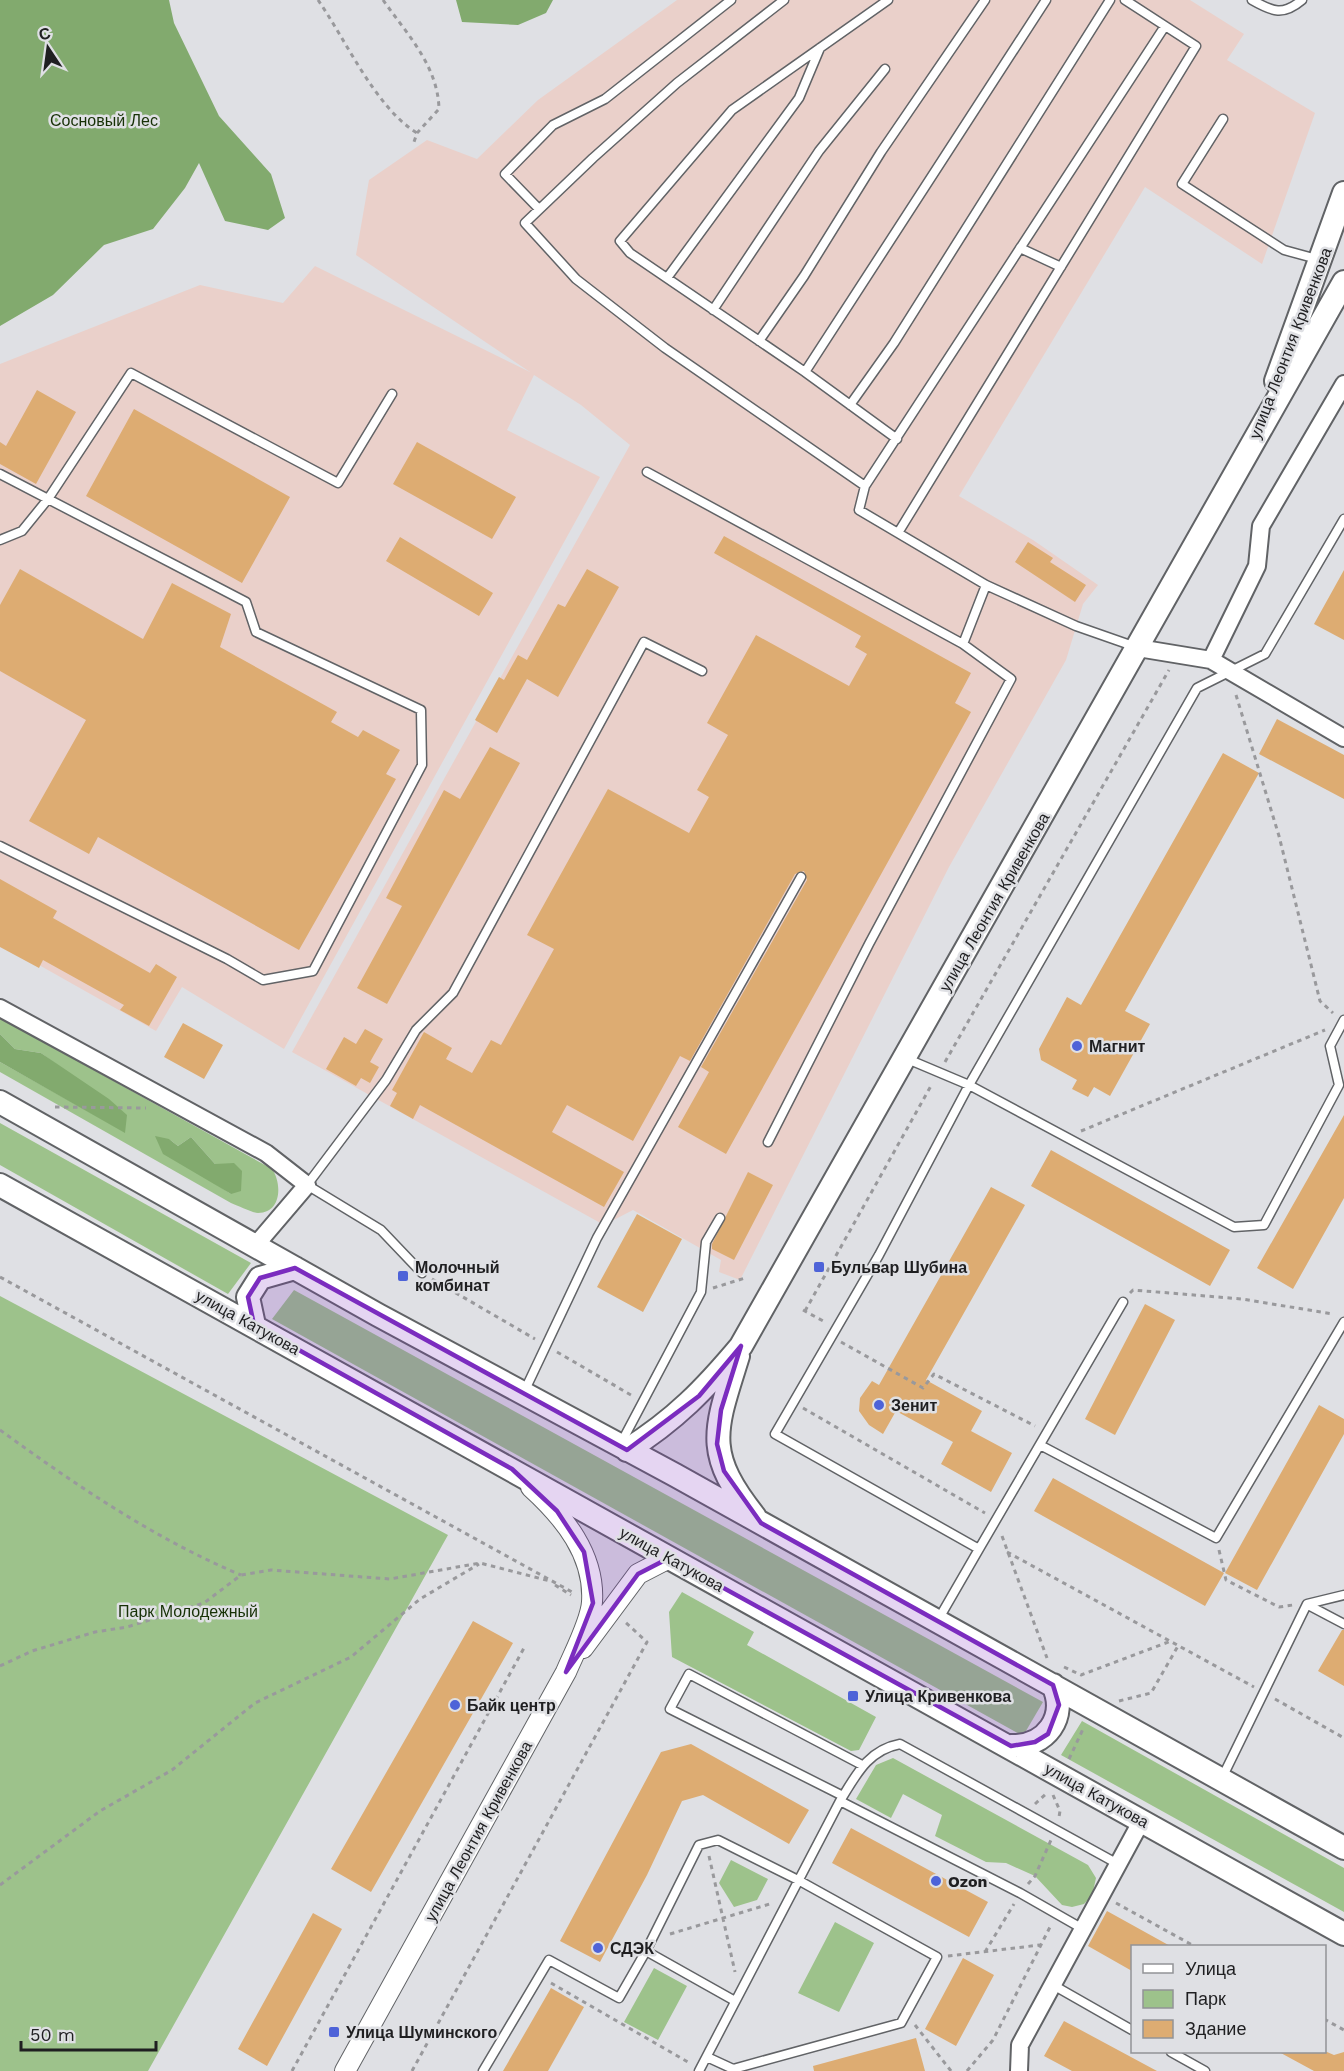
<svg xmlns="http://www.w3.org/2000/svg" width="1344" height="2071" font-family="'Work Sans',sans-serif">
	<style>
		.industrial { fill: #ead0ca }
		.green { fill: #9dc28b; fill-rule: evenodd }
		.forest { fill: #82aa6e }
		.building { fill: #ddac72 }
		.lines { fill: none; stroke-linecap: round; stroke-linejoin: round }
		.service-casing { stroke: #616366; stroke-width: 11 }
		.minor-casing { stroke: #616366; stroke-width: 20 }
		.tertiary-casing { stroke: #616366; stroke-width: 22 }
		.secondary-casing { stroke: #616366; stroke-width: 26 }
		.path { stroke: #99999c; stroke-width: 3; stroke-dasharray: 4.5 4.5; stroke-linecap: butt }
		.service { stroke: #fff; stroke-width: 8 }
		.minor { stroke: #fff; stroke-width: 16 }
		.tertiary { stroke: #fff; stroke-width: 20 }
		.secondary { stroke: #fff; stroke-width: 22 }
		.marked { fill: #7b2cbf; fill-opacity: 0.2; stroke: #7b2cbf; stroke-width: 4.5; stroke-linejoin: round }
		.poi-dot { fill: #4e63d8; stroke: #dfe0e4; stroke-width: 2 }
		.labels { text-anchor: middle; stroke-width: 5; stroke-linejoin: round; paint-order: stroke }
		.park-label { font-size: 16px; fill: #173106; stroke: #dfe0e4 }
		.street-label { font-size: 16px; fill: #1f1f21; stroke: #dfe0e4 }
		.poi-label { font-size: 16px; font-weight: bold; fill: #1f1f21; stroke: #dfe0e4; text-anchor: start }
	</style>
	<rect width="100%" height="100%" fill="#dfe0e4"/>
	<!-- industrial -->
	<path class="industrial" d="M677,0H1190L1244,34L1227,60L1315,113L1262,264L1145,187L959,496L1033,540L1098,585L1083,604L1066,660L949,867L740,1280L719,1272L721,1260L633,1210L604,1225L292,1052L630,445L581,405L534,375L507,430L600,477L284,1049L182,987L156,1031L0,943V364L200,285L283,303L315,266L530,372L356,255L369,180L427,140L477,159L538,100Z"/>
	<!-- green -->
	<path class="green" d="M0,1018L272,1169C282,1183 282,1213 258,1213C250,1212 239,1206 231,1203L0,1072V1062L125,1132L67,1072L41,1053L15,1049L0,1034ZM191,1137L215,1164L231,1194L203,1176L169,1139L178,1146Z
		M0,1123L251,1263L228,1294L0,1165Z
		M294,1290L1043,1702L1023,1736L272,1319Z
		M0,1296L448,1535L148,2071H0Z
		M682,1592L754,1632L747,1645L876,1717L859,1750L851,1751L672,1657L669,1612Z
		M1082,1721L1344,1868V1912L1061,1755Z
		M893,1758L1088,1865L1096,1878L1092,1896L1084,1904L1072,1907L1062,1905L1035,1876L1006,1863L986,1862L935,1836L942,1815L903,1794L891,1818L856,1799L876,1765Z
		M731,1860L768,1879L757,1900L734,1907L719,1883Z
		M835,1922L874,1943L839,2012L798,1993Z
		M654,1968L687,1986L658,2040L624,2022Z"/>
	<!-- forest -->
	<path class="forest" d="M0,0H169L174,23L219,116L271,174L285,218L268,230L225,221L199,163L185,188L153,229L104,245L53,295L0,326Z
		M456,0H553L546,13L518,25L462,22Z
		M0,1034L15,1049L41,1053L109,1099L127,1115L125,1133L0,1062Z
		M155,1136L169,1139L178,1146L191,1137L215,1164L234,1163L242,1171L241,1191L231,1194L163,1154Z"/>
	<!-- building -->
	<path class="building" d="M37,390L76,412L36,484L0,464V442L6,446Z
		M134,409L290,497L242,583L86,496Z
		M417,442L516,497L492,539L393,484Z
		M724,536L971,673L955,703L971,712L726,1154L678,1127L709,1072L701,1067L807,880L804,871L795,874L690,1061L680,1056L633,1141L567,1105L552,1132L624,1172L604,1207L420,1105L413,1119L390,1106L397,1093L392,1090L424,1032L452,1048L446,1059L472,1073L491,1040L501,1045L554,949L527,935L608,789L689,833L709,797L697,790L728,735L707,723L756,635L849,686L867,654L855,647L861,636L714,553Z
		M400,537L493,593L479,616L386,561Z
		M1028,542L1053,558L1050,562L1086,585L1075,602L1015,562Z
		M20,569L143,639L172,583L231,614L220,647L337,712L331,722L358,737L363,730L400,750L386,774L396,779L299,950L98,837L89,854L29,821L86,720L0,671V605Z
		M587,569L619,587L558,697L527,679L497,733L475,720L499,677L504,680L518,655L527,660L558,604L565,607Z
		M1344,570V640L1314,624Z
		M1277,719L1344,755V799L1259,754Z
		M490,747L520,763L387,1004L357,988L402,906L386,898L444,790L460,799Z
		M1223,753L1259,773L1125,1011L1150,1024L1110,1096L1094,1087L1088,1097L1072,1089L1077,1080L1041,1060L1039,1049L1067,997L1081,1005Z
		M0,879L57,911L53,918L150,973L156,964L177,977L149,1026L120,1010L124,1005L43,960L39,968L0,947Z
		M183,1023L223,1045L204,1079L164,1057Z
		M365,1029L383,1039L370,1062L379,1067L370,1083L361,1078L356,1086L326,1069L344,1037L356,1044Z
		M1344,1115V1198L1293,1289L1257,1268Z
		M1051,1150L1230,1250L1210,1286L1031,1186Z
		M748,1172L773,1185L734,1260L712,1249V1244Z
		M991,1187L1025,1205L926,1380L982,1411L971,1431L1012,1453L991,1492L941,1464L953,1442L896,1411L883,1434L869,1425L859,1411L860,1398L872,1381L879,1385Z
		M637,1214L682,1239L643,1312L597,1287Z
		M1145,1304L1175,1320L1115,1435L1085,1419Z
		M1319,1405L1344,1419V1434L1257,1590L1225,1573Z
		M1053,1478L1224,1573L1205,1606L1034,1511Z
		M473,1621L513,1643L371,1892L331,1869Z
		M1342,1630H1344V1686L1318,1671Z
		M691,1744L809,1810L789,1844L703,1795L682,1801L647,1875L600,1962L560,1941L661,1752Z
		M851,1828L988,1902L969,1937L832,1863Z
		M1107,1911L1172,1947H1132V1971L1088,1946Z
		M313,1913L342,1929L267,2066L238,2049Z
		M963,1958L994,1975L956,2046L925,2029Z
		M551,1988L584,2007L548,2071H503Z
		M1064,2021L1157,2071H1072L1044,2056Z
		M916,2038L925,2071H814L813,2066Z
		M1279,2052H1327L1334,2055L1344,2052V2071H1314Z"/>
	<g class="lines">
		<defs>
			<path id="service" d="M784,0L677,83L593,158L525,223L576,279L665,348L865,486L859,510L986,585L1076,626L1136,647
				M1252,0C1273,12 1283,16 1302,0
				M1223,119L1182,184L1284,250L1317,259
				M539,209L505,174L553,125L605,99L731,0
				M1020,248L1061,267
				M667,278L799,98L820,48
				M713,310L819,151L885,69
				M759,341L804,276L881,152L985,0
				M805,372L630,253L620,241L732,110L888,0
				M850,405L894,343L1110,0
				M897,439L805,372L1046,0
				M647,472L963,644
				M0,474L246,602L256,632L421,710L422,765L313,971L263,980L227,959L0,846
				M865,486L1165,26
				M898,533L1196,46L1125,0
				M0,540L22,531L48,499L131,373L338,483L392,394
				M905,1058L969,1085L1234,1227L1264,1225L1339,1085L1330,1046L1344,1020
				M768,1142L869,944L1011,679L963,644L986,585
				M422,1273L381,1230L307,1185L386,1080L416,1030L453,993L644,642L702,671
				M524,1392L597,1238L801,877
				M620,1445L701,1292L706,1242L720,1218
				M1040,1445L1216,1538L1344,1322
				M979,1549L1123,1302
				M1308,1605L1344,1624
				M938,1620L979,1549L775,1434L879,1255L969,1085L1197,688L1265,654L1344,519
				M1222,1778L1307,1604L1344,1595
				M843,1796L670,1709L689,1674L862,1765
				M840,1801L1020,1893L1083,1929
				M646,1951L735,2001
				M1053,1985L1132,2030
				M1171,2052L1205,2071
				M483,2071L549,1960L619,1998L646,1951L699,1845L718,1840L798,1880L937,1957L901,2023L733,2069L707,2057
				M699,2071L840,1801C856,1775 868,1750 900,1744L1118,1864"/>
			<path id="minor" d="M1138,648L1211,660L1344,738
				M1211,660L1257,566L1261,526L1344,384
				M0,1008L266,1153L307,1185L255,1246
				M1019,2071L1020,2045L1142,1820"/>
			<path id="tertiary" d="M583,1648L638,1574L669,1558
				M345,2071L566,1672C574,1653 591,1621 592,1602C595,1555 564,1517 531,1487"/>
			<path id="secondary" d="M1276,381L1344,193
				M0,1102L378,1315L675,1475L1344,1848
				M0,1185L1344,1934
				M254,1325L248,1297L260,1278L295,1268
				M738,1356C715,1430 703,1452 755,1517
				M627,1450C675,1420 705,1389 741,1346L1344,282
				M1011,1746C1046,1747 1068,1717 1053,1685"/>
		</defs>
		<!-- service casing -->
		<use href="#service" class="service-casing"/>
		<!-- minor casing -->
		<use href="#minor" class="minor-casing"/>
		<!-- tertiary casing -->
		<use href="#tertiary" class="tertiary-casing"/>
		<!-- secondary casing -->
		<use href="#secondary" class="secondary-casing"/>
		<!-- path -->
		<path class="path" d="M318,0C346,40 375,107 417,133
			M383,0C407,34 438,66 439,109L417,133L414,142
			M1236,695L1279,836L1320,1001L1333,1013
			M945,1062L1169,670
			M55,1107L146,1108
			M1081,1131L1325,1030
			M0,1277L572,1592
			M432,1279L535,1339
			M713,1288L745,1278
			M1130,1293L1133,1290L1242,1299L1333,1314
			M803,1310L825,1322
			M805,1311L932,1084
			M841,1342L923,1388L934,1374L1035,1426
			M557,1352L631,1395
			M803,1408L985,1513
			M0,1430C76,1485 153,1538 241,1575
			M1002,1536L1047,1658
			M1219,1550L1226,1580L1279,1607L1293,1605
			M1007,1552L1254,1687
			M555,1585L571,1595
			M0,1666L32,1651L95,1632L127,1627L204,1603L241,1575L271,1570L390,1579L480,1563L550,1581
			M1064,1667L1081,1675L1171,1641
			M1275,1699L1344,1738
			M1119,1701L1151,1693L1178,1646
			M1069,1759L1084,1727
			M1053,1795L1060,1811L1059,1817
			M1035,1804L1048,1792
			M709,1856L735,1972
			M1028,1884L1035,1876L1051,1840
			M0,1885L100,1811L172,1770L255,1703L351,1657L420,1599L479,1564
			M1116,1903L1194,1946
			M670,1934L773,1903
			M985,1952L1014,1904
			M948,1956L1040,1945
			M551,1983L688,2062
			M1324,2019L1344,2030
			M915,2025L951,2071
			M292,2071L524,1648
			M412,2071L647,1642L624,1621
			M967,2071L993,2040L1051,1925"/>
		<!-- service -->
		<use href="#service" class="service"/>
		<!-- minor -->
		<use href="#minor" class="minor"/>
		<!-- tertiary -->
		<use href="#tertiary" class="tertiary"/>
		<!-- secondary -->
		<use href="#secondary" class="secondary"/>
	</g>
	<!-- marked area -->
	<path class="marked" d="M295,1268L627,1450L699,1396L741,1346L721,1410L717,1444L724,1471L761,1523L1053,1685L1059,1705L1048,1734L1035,1742L1011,1746L669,1558L638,1574L566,1672L593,1603L584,1552L557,1511L512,1469L254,1325L248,1297L260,1278Z"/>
	<!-- markers -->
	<g class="poi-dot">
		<circle cx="1077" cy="1046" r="6"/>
		<rect x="813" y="1261" width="12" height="12" rx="3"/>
		<rect x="397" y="1270" width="12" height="12" rx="3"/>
		<circle cx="879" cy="1405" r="6"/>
		<rect x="847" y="1690" width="12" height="12" rx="3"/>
		<circle cx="455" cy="1705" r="6"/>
		<circle cx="936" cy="1881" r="6"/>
		<circle cx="598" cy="1948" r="6"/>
		<rect x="328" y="2026" width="12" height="12" rx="3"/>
	</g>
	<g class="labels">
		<!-- park labels -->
		<g class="park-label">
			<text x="104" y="126">Сосновый Лес</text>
			<text x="188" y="1617">Парк Молодежный</text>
		</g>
		<!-- street labels -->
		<g class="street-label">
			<text transform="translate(1290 343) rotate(-69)" y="6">улица Леонтия Кривенкова</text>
			<text transform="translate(994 902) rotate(-60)" y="6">улица Леонтия Кривенкова</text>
			<text transform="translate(248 1322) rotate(29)" y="6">улица Катукова</text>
			<text transform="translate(672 1559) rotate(29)" y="6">улица Катукова</text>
			<text transform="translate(1097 1795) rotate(29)" y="6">улица Катукова</text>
			<text transform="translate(478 1831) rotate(-61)" y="6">улица Леонтия Кривенкова</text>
		</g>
		<!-- poi labels -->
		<g class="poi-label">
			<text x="1089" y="1052">Магнит</text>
			<text x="415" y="1273">Молочный<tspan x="415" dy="18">комбинат</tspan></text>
			<text x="831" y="1273">Бульвар Шубина</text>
			<text x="891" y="1411">Зенит</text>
			<text x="865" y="1702">Улица Кривенкова</text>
			<text x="467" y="1711">Байк центр</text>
			<text x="948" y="1887">Ozon</text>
			<text x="610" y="1954">СДЭК</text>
			<text x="346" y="2038">Улица Шуминского</text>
		</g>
	</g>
	<!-- legend -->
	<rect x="1131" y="1945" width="195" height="108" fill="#dfe0e4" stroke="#929396" stroke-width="1.5"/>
	<rect x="1143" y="1964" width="30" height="9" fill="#ffffff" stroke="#929396" stroke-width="1.5"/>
	<text x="1185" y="1975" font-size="18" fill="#1f1f21">Улица</text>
	<rect x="1143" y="1990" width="30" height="18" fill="#9dc28b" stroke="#929396" stroke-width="1.5"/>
	<text x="1185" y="2005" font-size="18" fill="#1f1f21">Парк</text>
	<rect x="1143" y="2020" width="30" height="18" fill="#ddac72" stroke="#929396" stroke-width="1.5"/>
	<text x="1185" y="2035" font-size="18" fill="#1f1f21">Здание</text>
	<!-- north arrow -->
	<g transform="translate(48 48) rotate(347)" stroke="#dfe0e4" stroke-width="4.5" paint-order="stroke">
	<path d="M0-4.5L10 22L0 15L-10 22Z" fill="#1f1f21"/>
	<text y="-9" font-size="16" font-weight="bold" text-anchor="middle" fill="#1f1f21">С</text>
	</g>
	<!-- scale -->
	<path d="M21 2041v9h135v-9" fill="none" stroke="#1f1f21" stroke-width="3"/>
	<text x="30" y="2041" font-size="18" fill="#1f1f21" stroke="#dfe0e4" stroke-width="4.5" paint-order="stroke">50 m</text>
</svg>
